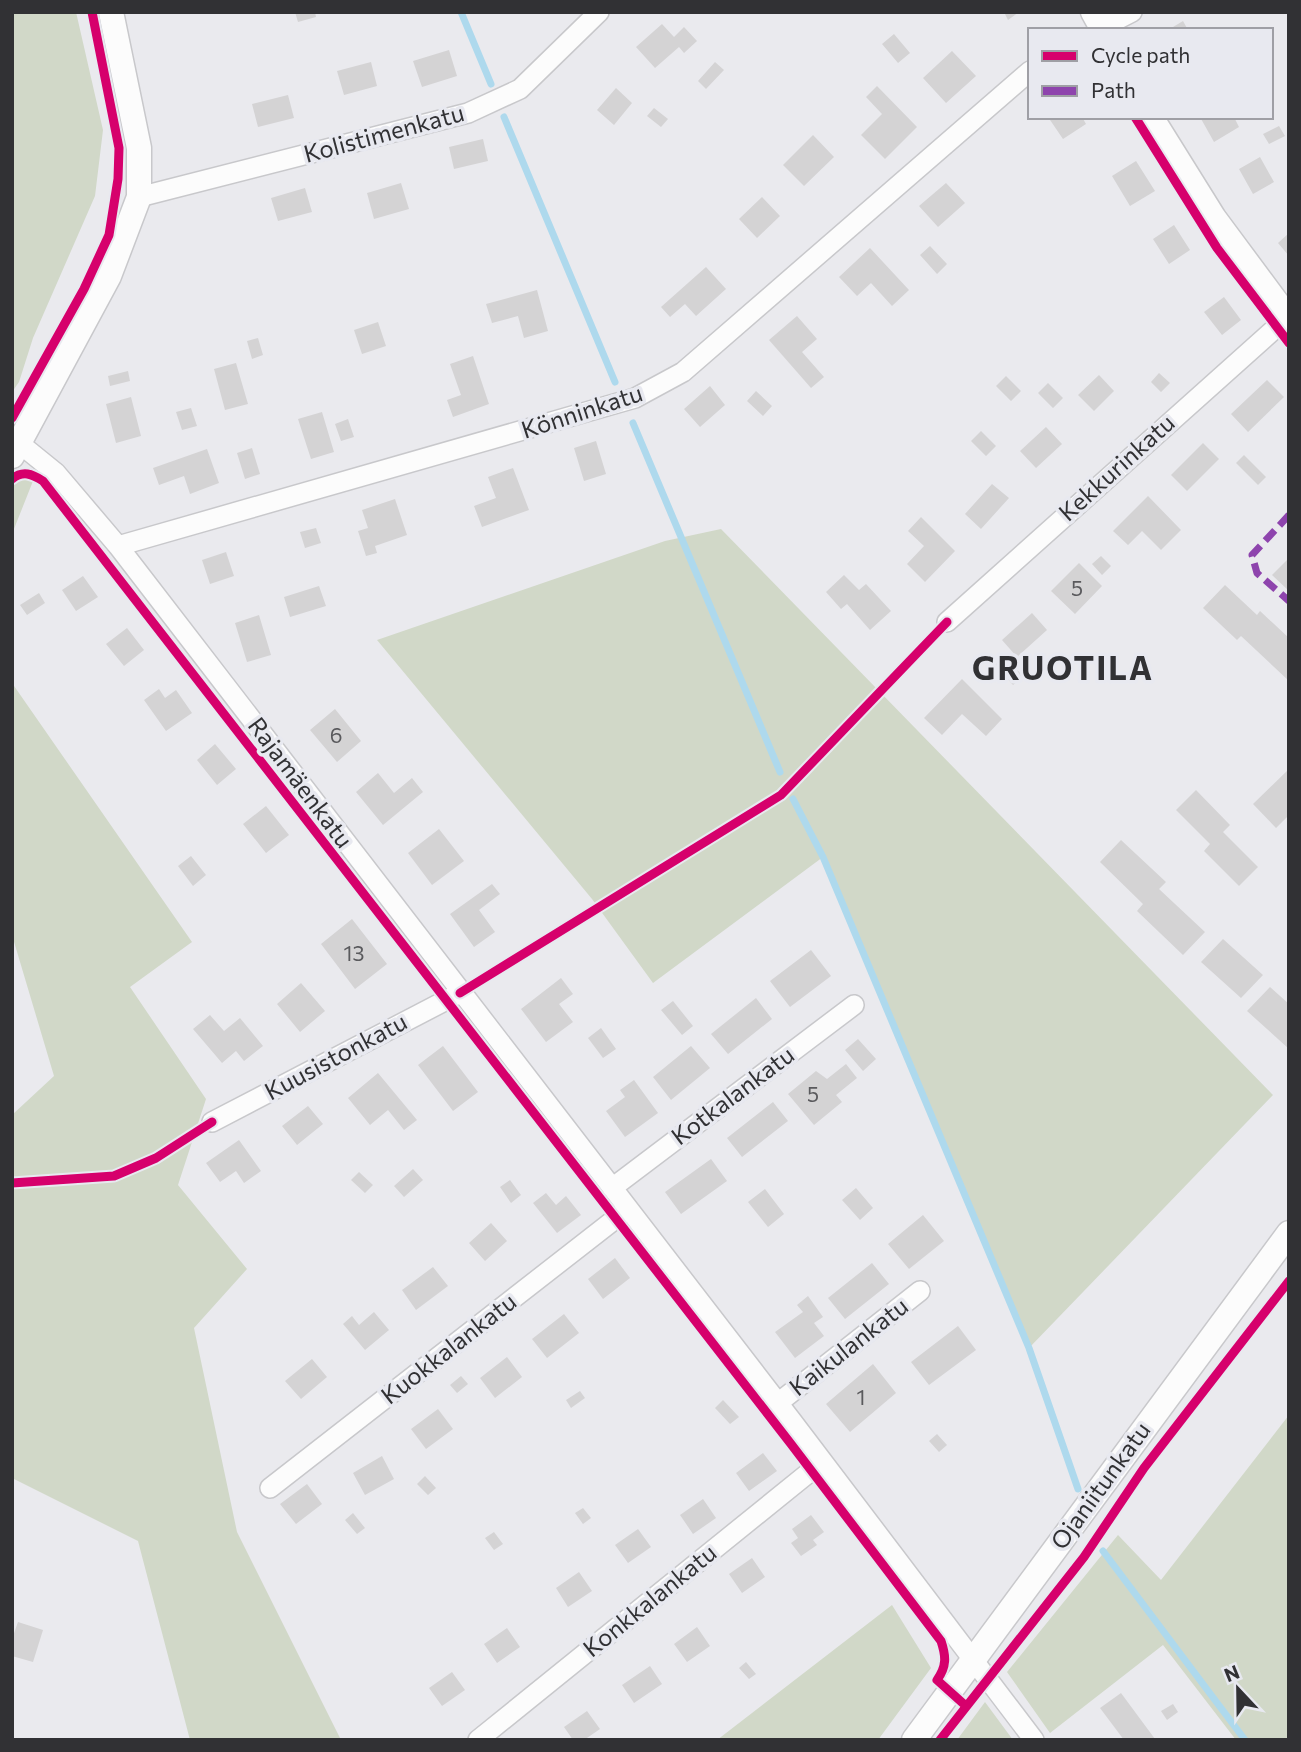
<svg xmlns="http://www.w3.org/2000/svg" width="1301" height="1752" font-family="Commissioner,sans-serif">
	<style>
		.green { fill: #d1d8c8 }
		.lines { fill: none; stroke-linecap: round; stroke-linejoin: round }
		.stream { stroke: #aed9ed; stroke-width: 7 }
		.building { fill: #d4d3d4 }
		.minor-casing { stroke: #c8c8cb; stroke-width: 22 }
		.tertiary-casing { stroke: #c8c8cb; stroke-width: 27 }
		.minor { stroke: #fcfcfc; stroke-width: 19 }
		.tertiary { stroke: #fcfcfc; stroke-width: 24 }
		.quiet { stroke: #8e44ad; stroke-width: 7; stroke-dasharray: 14 7; stroke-linecap: butt }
		.cycleway-casing { stroke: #e8e9f0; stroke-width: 13 }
		.cycleway { stroke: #d6006c; stroke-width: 9 }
		.labels { text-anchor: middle; stroke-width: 7; stroke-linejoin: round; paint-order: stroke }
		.number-label { font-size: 21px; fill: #5a5a5d }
		.street-label { font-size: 24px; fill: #313134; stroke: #e8e9f0 }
		.district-label { font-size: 32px; font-weight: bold; letter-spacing: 2px; fill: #313134; stroke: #e8e9f0 }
	</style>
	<rect width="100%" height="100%" fill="#eaeaee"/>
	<!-- green -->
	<path class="green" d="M12,12H76L103,130L95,196L33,338L19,382L12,392Z
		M21,477L33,481L12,534V486Z
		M721,529L1273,1095L1029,1348L823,857L653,983L592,899L377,640L665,541Z
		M12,683L192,942L130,987L206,1099L178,1185L247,1269L194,1328L237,1532L341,1740H190L138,1541L12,1478V1115L54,1076L12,935Z
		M1289,1415V1740H1236L1163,1645L1050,1733L1007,1672L1118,1535L1161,1580Z
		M892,1605L931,1668L878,1740H717Z
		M985,1702L1013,1740H957Z"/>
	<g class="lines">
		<!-- stream -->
		<path class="stream" d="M461,12L491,84
			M504,117L615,382
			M633,423L780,772
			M793,799L823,857L1029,1348L1078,1489
			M1103,1551L1245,1740"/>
	</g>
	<!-- building -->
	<path class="building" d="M295,12H315L316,17L298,22Z
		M1004,12H1019L1008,20Z
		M1183,21L1188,30H1168Z
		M662,24L674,37L684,27L697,41L684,53L679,47L655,68L636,47Z
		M894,34L910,53L898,63L882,44Z
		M449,50L457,76L422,87L413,61Z
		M952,51L976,76L946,103L923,78Z
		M371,62L377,86L344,95L337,71Z
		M715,62L724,70L706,89L698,81Z
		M877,86L917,127L885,159L861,135L882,114L866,97Z
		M616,88L632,103L614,125L597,110Z
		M288,95L294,118L258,127L252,104Z
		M654,108L668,119L661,127L647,116Z
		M1048,117H1082L1086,124L1063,139Z
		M1200,117H1234L1239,127L1214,142Z
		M1279,126L1285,136L1269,144L1263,134Z
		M813,135L834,157L804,186L783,165Z
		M483,139L488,161L454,169L449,147Z
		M1260,157L1274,182L1253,194L1239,169Z
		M1136,161L1155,191L1130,206L1112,176Z
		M401,183L409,209L374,219L367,193Z
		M946,183L965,203L938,227L919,206Z
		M305,188L312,212L278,221L271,198Z
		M762,197L780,216L757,238L739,219Z
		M1174,225L1190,250L1169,264L1153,239Z
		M1289,233V256L1278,243Z
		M930,246L947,264L937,274L920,255Z
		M870,248L909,290L892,306L871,283L857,296L839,277Z
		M706,267L726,289L696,316L685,304L670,317L661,307Z
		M537,290L548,331L524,338L518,316L492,323L486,304Z
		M1224,297L1241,320L1222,335L1204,312Z
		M797,316L817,339L802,352L824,377L811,388L769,340Z
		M378,322L386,346L362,354L354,330Z
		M258,338L263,355L252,359L247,341Z
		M473,356L489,404L453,417L447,400L461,395L450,364Z
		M236,363L248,404L225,410L214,369Z
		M128,371L130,381L110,386L108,376Z
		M1159,373L1170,383L1161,392L1151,382Z
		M1099,375L1114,391L1094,411L1078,395Z
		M1006,376L1021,391L1011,401L996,386Z
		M1267,380L1284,397L1248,432L1231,414Z
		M1048,383L1063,398L1053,408L1038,393Z
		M710,386L725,405L700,427L684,409Z
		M756,391L772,406L763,416L747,401Z
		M131,397L141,436L116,443L106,404Z
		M191,408L197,426L182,430L176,412Z
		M322,412L334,452L311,459L298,419Z
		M348,419L354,437L341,441L335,424Z
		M1046,427L1062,444L1036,468L1020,451Z
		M981,431L996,446L986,456L971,441Z
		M596,441L606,474L584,481L574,448Z
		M1203,443L1219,459L1187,491L1171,475Z
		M252,448L260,474L245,479L237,453Z
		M207,449L219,483L190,494L184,476L159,485L153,468Z
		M1244,455L1266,477L1258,485L1236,463Z
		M513,468L529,510L482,527L474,506L496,498L488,477Z
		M992,484L1009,498L981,529L965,514Z
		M1148,496L1181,530L1161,550L1142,531L1128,545L1113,531Z
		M395,499L407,535L375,546L377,553L366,556L358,531L368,528L362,510Z
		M921,517L955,551L925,582L907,564L924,546L908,531Z
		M316,528L321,543L305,548L300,532Z
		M226,552L234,576L210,584L202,560Z
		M1101,556L1111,566L1102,575L1092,564Z
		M1289,558V591L1272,575Z
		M1079,563L1102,586L1075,614L1051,591Z
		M844,575L859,590L866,584L891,611L870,630L847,604L841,609L826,592Z
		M83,576L98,597L76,611L62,590Z
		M1225,585L1257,615L1260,611L1289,638V681L1241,636L1237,640L1203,608Z
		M319,586L326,606L290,617L284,597Z
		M39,593L45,603L27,615L20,605Z
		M1032,613L1047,630L1017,657L1002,640Z
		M259,615L271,655L247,662L235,623Z
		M127,628L144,650L124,666L106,644Z
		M1004,656L1023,676L1013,685L995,664Z
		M962,679L1002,719L986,736L962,714L942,735L924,718Z
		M159,689L165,698L176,690L192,713L166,731L144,700Z
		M335,709L361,741L337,762L310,730Z
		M215,744L236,769L217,785L197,760Z
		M1289,769V815L1276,828L1253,804Z
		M378,773L394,793L412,778L423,792L383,825L356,792Z
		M1196,790L1230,825L1223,832L1258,867L1239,886L1204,851L1210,844L1176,810Z
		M266,806L289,835L266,853L243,824Z
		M439,829L464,861L432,885L408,853Z
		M1121,840L1166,882L1159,889L1205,932L1183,955L1137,911L1143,904L1100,862Z
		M191,856L206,875L193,886L178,866Z
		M492,884L500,894L479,910L495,932L474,947L450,914Z
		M352,919L387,964L355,989L321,944Z
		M1223,939L1263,975L1241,998L1201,962Z
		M811,950L831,976L790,1007L770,981Z
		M561,978L573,994L559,1004L573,1022L546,1042L521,1009Z
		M301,983L325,1011L300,1032L277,1004Z
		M1270,987L1289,1004V1049L1247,1011Z
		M756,998L772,1019L728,1054L711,1034Z
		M673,1001L693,1026L682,1035L661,1010Z
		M210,1015L224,1031L240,1018L263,1046L244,1061L236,1051L222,1063L193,1029Z
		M601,1028L616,1049L603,1058L588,1038Z
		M858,1039L876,1059L863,1071L845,1050Z
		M443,1046L478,1092L453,1111L418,1065Z
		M691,1046L710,1068L671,1100L653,1077Z
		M846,1064L857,1078L836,1095L842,1102L814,1125L788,1094L816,1071L827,1079Z
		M378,1073L417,1120L404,1130L388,1110L370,1125L348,1098Z
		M634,1080L658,1113L625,1137L606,1111L625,1097L620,1090Z
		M773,1102L788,1121L742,1157L727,1138Z
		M308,1106L323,1124L297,1145L282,1126Z
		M239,1140L261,1171L244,1183L236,1171L220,1182L206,1163Z
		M711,1159L727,1181L681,1214L665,1192Z
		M413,1169L423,1180L404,1197L394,1186Z
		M359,1172L373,1185L365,1193L351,1180Z
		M510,1180L521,1195L511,1203L500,1187Z
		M856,1188L873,1208L860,1220L842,1200Z
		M765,1189L784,1214L768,1227L748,1202Z
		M546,1193L556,1205L566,1196L581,1215L557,1233L533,1203Z
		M923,1215L944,1241L909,1269L888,1244Z
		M491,1223L507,1241L485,1261L469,1243Z
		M615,1258L630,1278L603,1299L588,1279Z
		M872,1263L889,1284L845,1319L828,1298Z
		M433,1267L448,1286L416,1310L402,1290Z
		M808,1296L823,1317L814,1323L824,1336L795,1358L775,1332L803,1312L797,1305Z
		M374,1312L389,1330L365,1350L343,1324L352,1316L359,1325Z
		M564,1314L579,1333L547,1358L532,1339Z
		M958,1326L976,1350L929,1385L911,1362Z
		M507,1357L522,1377L495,1398L480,1378Z
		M312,1359L327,1377L301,1399L285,1381Z
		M873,1364L896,1393L850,1432L826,1404Z
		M461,1376L468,1384L457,1393L450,1385Z
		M580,1391L585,1398L571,1408L566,1400Z
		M723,1400L739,1417L730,1424L715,1408Z
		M438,1409L453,1429L426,1449L411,1429Z
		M937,1434L947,1445L939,1452L929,1441Z
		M763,1453L777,1471L749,1491L736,1473Z
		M382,1456L394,1479L365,1495L353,1473Z
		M425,1476L436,1488L428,1495L417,1484Z
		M307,1484L322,1504L296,1524L280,1504Z
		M703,1499L716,1518L693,1534L680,1515Z
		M583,1508L591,1518L583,1524L575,1513Z
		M353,1513L365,1528L357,1534L345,1520Z
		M811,1515L824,1532L813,1540L817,1545L801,1556L791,1543L798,1538L792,1529Z
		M638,1529L651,1547L628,1563L615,1545Z
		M494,1532L503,1544L494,1550L485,1538Z
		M752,1558L765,1577L742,1593L729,1574Z
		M579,1572L592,1591L568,1607L556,1588Z
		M18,1622L43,1630L33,1662L12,1656V1639Z
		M697,1627L710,1646L687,1662L674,1644Z
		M507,1628L520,1647L497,1663L484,1644Z
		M746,1662L756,1674L749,1679L739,1668Z
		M650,1666L662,1684L634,1703L622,1685Z
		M452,1672L465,1690L442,1706L429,1688Z
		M1121,1693L1155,1739L1154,1740H1124L1100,1708Z
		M1173,1704L1178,1712L1167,1720L1161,1711Z
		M587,1711L600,1729L584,1740H573L564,1727Z"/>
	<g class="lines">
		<defs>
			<path id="minor" d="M1097,30L1132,12
				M139,197L468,113L520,89L599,12
				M12,441L19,443L56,473L118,546L792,1421L1034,1740
				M118,546L635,398L683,372L1030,71
				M947,622L1289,316
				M212,1122L460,993
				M612,1188L854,1005
				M778,1403L920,1291
				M270,1488L628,1209
				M478,1740L822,1462"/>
			<path id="tertiary" d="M1093,12L1103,30
				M1151,117L1214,218L1289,319
				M12,456L109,276L139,197V148L111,12
				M914,1740L1289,1233"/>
		</defs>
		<!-- minor casing -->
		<use href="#minor" class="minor-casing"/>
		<!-- tertiary casing -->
		<use href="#tertiary" class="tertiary-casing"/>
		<!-- minor -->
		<use href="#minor" class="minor"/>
		<!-- tertiary -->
		<use href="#tertiary" class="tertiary"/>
		<!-- quiet -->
		<path class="quiet" d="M1289,515L1252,555L1257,573L1289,601"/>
		<defs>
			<path id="cycleway" d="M1135,117L1217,248L1289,343
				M12,418L84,289L109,235L118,179L119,148L92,12
				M12,479C23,470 32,474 43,481L791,1444L941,1641C946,1656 947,1666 937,1680L966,1706
				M460,993L781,795L947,622
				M12,1183L114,1176L156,1158L212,1122
				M940,1740L1084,1557L1144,1468L1289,1281"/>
		</defs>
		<!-- cycleway casing -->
		<use href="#cycleway" class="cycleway-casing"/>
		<!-- cycleway -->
		<use href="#cycleway" class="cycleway"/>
	</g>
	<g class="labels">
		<!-- number labels -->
		<g class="number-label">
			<text x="1077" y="596">5</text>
			<text x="336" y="743">6</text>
			<text x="354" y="961">13</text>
			<text x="813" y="1102">5</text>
			<text x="861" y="1405">1</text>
		</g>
		<!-- street labels -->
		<g class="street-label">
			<text transform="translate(384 134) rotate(-15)" y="8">Kolistimenkatu</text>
			<text transform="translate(582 412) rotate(-18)" y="8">Könninkatu</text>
			<text transform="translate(1117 468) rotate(-42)" y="8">Kekkurinkatu</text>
			<text transform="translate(300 783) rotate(53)" y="8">Rajamäenkatu</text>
			<text transform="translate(336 1057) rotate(-28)" y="8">Kuusistonkatu</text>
			<text transform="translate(733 1096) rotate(-37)" y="8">Kotkalankatu</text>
			<text transform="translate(849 1347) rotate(-38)" y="8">Kaikulankatu</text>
			<text transform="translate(449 1349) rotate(-38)" y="8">Kuokkalankatu</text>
			<text transform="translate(1101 1486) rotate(-54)" y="8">Ojaniitunkatu</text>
			<text transform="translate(650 1601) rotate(-39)" y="8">Konkkalankatu</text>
		</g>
		<!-- district labels -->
		<g class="district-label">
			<text x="1063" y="680">GRUOTILA</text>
		</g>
	</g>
	<!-- border -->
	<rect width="1301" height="1752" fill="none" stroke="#313134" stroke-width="28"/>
	<!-- legend -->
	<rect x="1028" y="28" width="245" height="91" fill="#e8e9f0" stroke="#9f9fa5" stroke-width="2"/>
	<rect x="1042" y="51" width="35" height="10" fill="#d6006c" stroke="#9f9fa5" stroke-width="2"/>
	<text x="1091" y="63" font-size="21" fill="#313134">Cycle path</text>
	<rect x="1042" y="86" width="35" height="10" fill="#8e44ad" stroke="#9f9fa5" stroke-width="2"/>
	<text x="1091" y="98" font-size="21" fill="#313134">Path</text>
	<!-- north arrow -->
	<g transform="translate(1238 1689) rotate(338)" stroke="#e8e9f0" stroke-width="5" paint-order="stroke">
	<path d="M0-5L12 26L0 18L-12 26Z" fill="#313134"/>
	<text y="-10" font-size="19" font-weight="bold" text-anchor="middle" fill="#313134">N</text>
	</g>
</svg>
